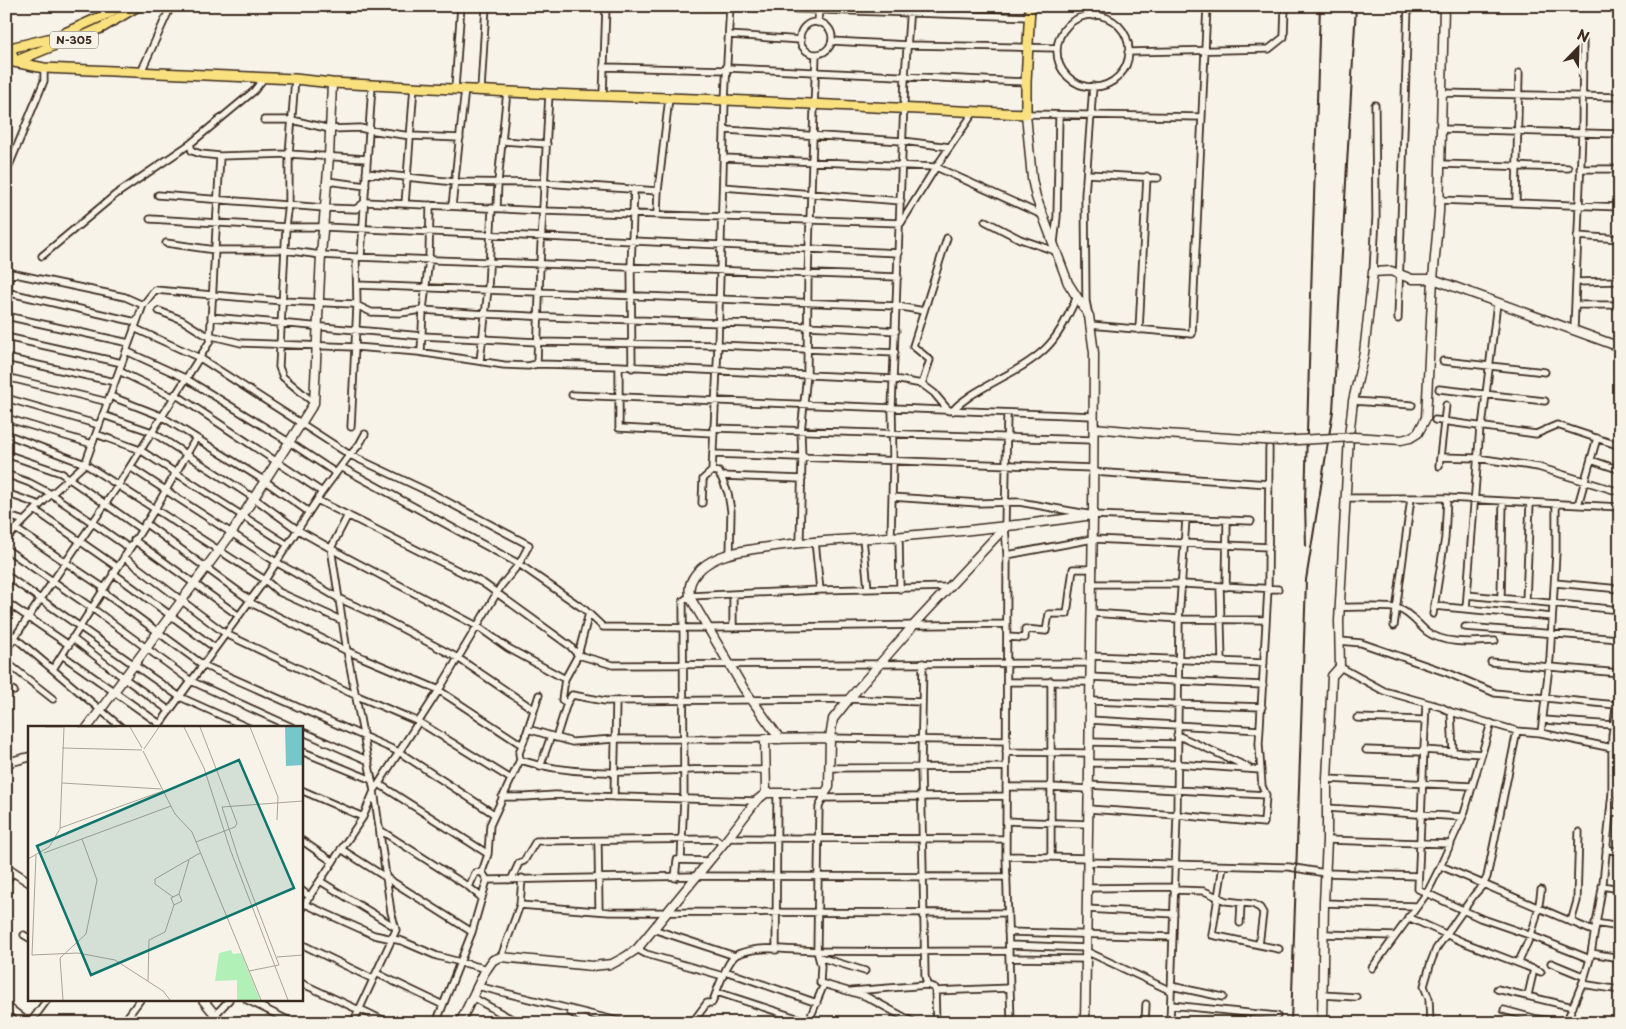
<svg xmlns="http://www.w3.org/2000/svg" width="1626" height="1029" font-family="'Playpen Sans',sans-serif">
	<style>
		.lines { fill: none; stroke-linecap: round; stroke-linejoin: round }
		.street-casing { stroke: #3b2a1e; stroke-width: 9 }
		.secondary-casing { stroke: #3b2a1e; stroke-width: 11 }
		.primary-casing { stroke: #3b2a1e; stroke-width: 12 }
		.street { stroke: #f7f3e8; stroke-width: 5.5 }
		.secondary { stroke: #f7f3e8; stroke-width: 8 }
		.primary { stroke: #fae180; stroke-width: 9 }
		.rail { stroke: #3b2a1e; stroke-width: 2 }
		.secondary-bridge-casing { stroke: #3b2a1e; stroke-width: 11; stroke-linecap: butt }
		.secondary-bridge { stroke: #f7f3e8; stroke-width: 8 }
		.labels { text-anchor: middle; stroke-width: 4.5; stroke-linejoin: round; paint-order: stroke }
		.shield { fill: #f7f3e8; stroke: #73665b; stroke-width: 1 }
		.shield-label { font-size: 11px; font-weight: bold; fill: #3b2a1e }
		.inset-road { fill: none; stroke: #aca397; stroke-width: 1 }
		.view { fill: #0f766e; fill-opacity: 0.15; stroke: #0f766e; stroke-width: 2.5 }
		.inset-edge { fill: none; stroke: #3b2a1e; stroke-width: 2.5 }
	</style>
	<rect width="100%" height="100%" fill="#f7f3e8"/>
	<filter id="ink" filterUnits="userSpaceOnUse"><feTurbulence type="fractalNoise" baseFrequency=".02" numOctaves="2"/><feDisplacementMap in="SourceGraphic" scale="10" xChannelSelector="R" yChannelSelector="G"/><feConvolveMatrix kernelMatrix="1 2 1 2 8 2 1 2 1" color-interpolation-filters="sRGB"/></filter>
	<g filter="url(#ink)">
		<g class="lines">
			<defs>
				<path id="street" d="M702,6L1030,17
					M730,6L725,100L718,345L712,471L719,472L728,493L731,511L730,554
					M1094,6V16
					M1057 51a36 36 0 1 1 72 0a36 36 0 1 1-72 0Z
					M800 38a16 16 0 1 1 32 0a16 16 0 1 1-32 0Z
					M818,23L819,6
					M729,35L801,40
					M832,41L908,45L1057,48
					M1128,52L1269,49L1284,37L1285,6
					M604,67L727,70
					M727,68L1026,82
					M141,72L171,6
					M295,79L289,154V204L286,227L279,367L283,377L314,403
					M455,88L461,6
					M481,90L486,6
					M1442,93L1620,97
					M549,94L540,264L537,364L619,366L894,379L922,384L934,393L949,411
					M603,95L606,6
					M1026,114L1202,117
					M264,120H292L330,129L360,128L369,130L411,136L460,138
					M1441,129L1620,134
					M725,130L903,141L950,147
					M502,141L547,144
					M220,156L289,154L367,159
					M724,158L936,167L1042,215
					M1440,164L1568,168
					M1580,169H1620
					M6,173L44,81V68
					M366,173L455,182L545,183L658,191
					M1087,174L1158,178
					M327,181L366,186
					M723,187L901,201
					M158,195L325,208L356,209L365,202L544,211L901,223L936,167L974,112
					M1439,200L1620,207
					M1516,202L1519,73
					M405,204L414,86
					M430,205L429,259L423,310C580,322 739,320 896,331
					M452,206L465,89
					M497,208L498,182L507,91
					M657,214L658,191L669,98
					M150,219L286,227H324L899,253
					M985,221L1020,239L1055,251
					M1577,236L1620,239
					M166,243L215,250H284L321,255L356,257L898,277
					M1054,243L1057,217L1059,115
					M42,256L115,195L190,144
					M361,256L372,85
					M6,272L125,297L143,305
					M1373,272L1376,217L1375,105
					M1576,282L1620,281
					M357,285L897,306L924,311
					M6,292L136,322
					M6,301L10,273
					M1575,305H1620
					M159,311L182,320L204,334L241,343L355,347L418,352L504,365L528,366L537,364
					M1088,311L1086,301L1085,195L1093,86
					M6,316L129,343
					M211,317L422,336L538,342L718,345L895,353
					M1398,319L1408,6
					M1090,325L1192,334L1207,6
					M134,328L200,358L350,455L431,493L529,545L519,564L501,586L439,690L374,791L363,817L301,909
					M1139,330L1147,176
					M1574,330L1582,133L1583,41
					M6,337L122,363
					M126,351L185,378L289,442L336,473
					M6,358L115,382
					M480,361L488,289L492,208
					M1443,361L1545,372
					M619,366V428L713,433
					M632,368L631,267L634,189
					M119,371L173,397
					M6,377L108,402
					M922,384L930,360L913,346L947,238
					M1439,389L1545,401
					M175,394L322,492
					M572,395L1093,416
					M110,396L161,416L265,481L309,512
					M6,398L99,425
					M1353,401L1412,405
					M953,411C957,404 964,401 970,396C994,380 1024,369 1045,349C1060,335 1068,315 1077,297
					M1007,413L1005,527L1007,555L1006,856L1011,1023
					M103,415L152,432L254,498L298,530L346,557L477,626L508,648L565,679
					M6,418L92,444
					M1435,420L1536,434L1557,425L1620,446
					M351,427L357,306L356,257
					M1482,427L1497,303
					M713,428L1093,440
					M6,434L85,464L265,580L279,592L343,621
					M96,434L140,450L288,545
					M6,454L61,473L141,529
					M713,454L1093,468
					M1440,457L1477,458L1538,467L1620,492
					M1591,460L1620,470
					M1439,466L1446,405
					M130,467L276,562L340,599L382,618L458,658L533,709
					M341,467L519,564L584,609L603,627L709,628L1007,624
					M1093,472L1269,484
					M6,474L30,483L51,494L129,548
					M720,476L802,479
					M6,493L40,505
					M892,497L978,503L1019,502L1093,515L1251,521
					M1345,498H1447L1620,507
					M317,500L483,583L570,646L578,655L613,665L1091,663
					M702,503L703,479L712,471
					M1578,505L1597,438
					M35,510L117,567
					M6,515L24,521
					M348,515L331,548L347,651L374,791L391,912L396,930L353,1023
					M145,523L250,600
					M16,529L104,588
					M899,536L900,589
					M891,537L893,461L892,407L905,77L910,6
					M863,538L868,589
					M6,539L46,499L85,464L143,305L155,290L282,301L354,304L371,312L400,313L423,310L421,352
					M134,540L239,616
					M815,541L820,590
					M800,542L802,458L801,432L807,374L808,275L816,54
					M6,549L92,608L191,681L294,728
					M1007,555L1093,539L1269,547
					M124,557L226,634L355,695L419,722L511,779
					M113,573L215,648
					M6,575L180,697L249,728
					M1555,583L1620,589
					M1092,584H1182L1278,589
					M1220,587L1222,661
					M1226,587L1227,521
					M102,591L203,665L399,752L494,814
					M733,594V628
					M1467,595L1620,610
					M1501,597L1503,501
					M1526,601L1530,503
					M6,602L69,645
					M249,602L347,651L437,689L522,745
					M1434,606L1552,617
					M1340,607C1354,608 1387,605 1399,609C1410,613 1417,623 1426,631C1444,645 1473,642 1495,641
					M1466,609L1480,427
					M1092,613L1179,619L1266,620
					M1433,614L1445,538L1447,498
					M1394,626L1411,498
					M1465,627L1620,639
					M6,630L122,728
					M1007,637L1025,638V629L1046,631L1049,614H1067L1073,569H1093
					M72,638L124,678L170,711
					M1340,641L1361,643L1448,673L1495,693L1616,705
					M6,650L119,484L210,341L220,156L201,154L192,151L190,144L254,91L264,78
					M62,655L160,724
					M1091,656L1264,663
					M6,662L53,699
					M1491,662L1620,673
					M923,663L921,767L925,976L927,985L935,988L936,1023
					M1340,667L1384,691L1441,707L1451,712L1517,731L1541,733L1612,748
					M53,669L155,509L196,438
					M1090,677L1263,685
					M1051,681V857
					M1007,682H1090
					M6,686L14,691
					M1090,701L1262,707
					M567,703L572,695L605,701L849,699L922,702
					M1426,703L1418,889L1480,918L1532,936L1590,959
					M1451,712L1453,752
					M1357,718L1424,720
					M6,719H7
					M1090,720L1260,730
					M1544,720L1613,725
					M157,728L265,580L322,492L348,457L359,445L365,434
					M528,729L572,742L615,739H765
					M301,731L369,761
					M1541,733L1550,658L1556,553V504
					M1177,735L1248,767
					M556,738L567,703L562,700L565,679L578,655L589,613
					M830,738L1007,741
					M1089,742L1177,744
					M1366,750L1423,752
					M1423,750L1482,754
					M301,751L372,780
					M1006,752L1089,753
					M520,760C573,777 633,772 688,770C714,769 740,770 766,770
					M1089,763L1177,764L1261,770
					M540,767L551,736
					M829,768L1006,767
					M1327,779L1472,786
					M379,784L488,854
					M1088,785L1266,795
					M1006,787H1051L1088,789
					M301,790L363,817
					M825,793L819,807L817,951L821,966L820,983L865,996L915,1023
					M502,797H525L555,795L756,801
					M614,797L616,701
					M823,798L1006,796
					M1327,808L1462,817
					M1088,809L1177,815L1264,823L1266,795L1262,786L1259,744L1268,589L1269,448
					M1610,811L1620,813
					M1006,821L1088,824
					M380,830L469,887L482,898
					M728,838L1006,839
					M301,840L333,862
					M1327,840L1451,844
					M598,841L599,911
					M341,849L472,932
					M1606,849L1620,852
					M1006,856L1088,858
					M681,859L684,799L683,601L690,596L820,590L950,587
					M1088,862L1289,867L1325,873L1418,876
					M1223,866L1212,935L1279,949
					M1441,866L1593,931
					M482,872L487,880L695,876L1007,877
					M512,878L519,863L524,861L536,841L716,839L722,844
					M675,878L677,860L709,861
					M320,881L395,927
					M6,882L13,872
					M1602,886L1620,889
					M469,887L475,873L482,872L488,854L490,825L520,760L519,753L526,735L539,695
					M1087,888L1175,887
					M301,890L310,897
					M1175,890L1204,891L1226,901L1253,904L1260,908L1263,913L1259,945
					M1324,903L1415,906
					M305,904L374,935L402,941L437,956L487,969
					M520,905L609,912L1008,913
					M1087,909L1174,914
					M1408,917L1463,942L1541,972
					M1571,922L1577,901L1579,832
					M1240,923L1241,903
					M1595,923L1620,927
					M653,929L735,956
					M1008,932L1173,937
					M1323,934L1395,936
					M24,935L29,938
					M301,944L373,979
					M1009,945L1086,948
					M637,949L646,954L723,976
					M776,950L777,793
					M1086,951L1171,991
					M1591,953L1620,958
					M501,957L520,905L522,878
					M819,957L865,971
					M1009,958L1086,959
					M1518,963C1531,937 1538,919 1541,890
					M1551,963L1585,977
					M1372,968L1427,893L1439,869L1464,814L1491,723
					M725,971L817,1003
					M376,973L443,1005
					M301,983L359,1010
					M1582,984L1620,990
					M477,986L626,1023
					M1171,986L1223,997
					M1497,989L1573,1007
					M852,991L927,985
					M935,991L1010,988
					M717,992L812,1023
					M1322,995L1356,997
					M1528,995L1534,969
					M472,997L519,1023
					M247,1000L294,1023
					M6,1005L29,1023
					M1171,1005L1277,1016
					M360,1009L389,1023
					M1504,1010L1537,1019L1566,1023
					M570,1012L591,1023
					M216,1014L229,1000
					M1322,1018L1334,1023
					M30,1023L47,1000
					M123,1023L140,1000
					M436,1023L472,932L487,880
					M692,1023L707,1003H712C717,992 727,958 738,954C762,944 793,951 818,951C882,952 945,951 1009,951
					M808,1023L824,984
					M1145,1023L1146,1004
					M1170,1023L1177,815L1179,619L1186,519
					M1430,1023L1429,999L1424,986L1431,962L1436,949L1474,895L1483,885L1487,877L1517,731
					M1566,1023L1584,979L1590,959L1603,883L1612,793V736L1620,681
					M1618,1023L1620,1012"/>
				<path id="secondary" d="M1026,114L1032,179L1036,197L1068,283L1089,316L1094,353L1093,515L1085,1023
					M1426,418L1433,279L1439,212L1444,6
					M1094,428L1149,433
					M87,728L231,534L314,403L321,255L329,157L332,83
					M830,738L833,719L849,699L912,627L1005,527
					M780,739L744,689L691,599C684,579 703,564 720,557C735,551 752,549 768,547C814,540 859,539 905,536C968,531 1031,524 1093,515
					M6,763L29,757
					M6,867L29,882
					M203,1000L222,1023
					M460,1023L484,973L493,960L501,957L592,966L612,964L625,957L637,949L728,838L756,801L766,793H825L829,787L830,738L765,739L766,793
					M1322,1023L1324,903L1327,840V779L1332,676L1340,667L1339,621L1349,436L1353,401L1364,353L1373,272L1391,271L1412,279H1433L1620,347"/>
				<path id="primary" d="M6,49L56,37L107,14L120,6
					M11,49L14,62L44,68L295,79L332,83L549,94L725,100L1026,114V82L1030,6
					M6,61L14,62L60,43L79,38L103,27L138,6"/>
			</defs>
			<!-- street casing -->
			<use href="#street" class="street-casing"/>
			<!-- secondary casing -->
			<use href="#secondary" class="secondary-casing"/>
			<!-- primary casing -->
			<use href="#primary" class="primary-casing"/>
			<!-- street -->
			<use href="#street" class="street"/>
			<!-- secondary -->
			<use href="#secondary" class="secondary"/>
			<!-- primary -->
			<use href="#primary" class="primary"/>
			<!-- rail -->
			<path class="rail" d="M1306,546L1305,501L1312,261L1320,6
				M1291,1023L1306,580L1333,411L1356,6"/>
			<defs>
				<path id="secondary-bridge" d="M1149,433L1279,441L1354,437L1401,440L1410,438L1418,433L1426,418"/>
			</defs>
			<!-- secondary-bridge casing -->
			<use href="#secondary-bridge" class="secondary-bridge-casing"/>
			<!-- secondary-bridge -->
			<use href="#secondary-bridge" class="secondary-bridge"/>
		</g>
	</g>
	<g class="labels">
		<!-- shield labels -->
		<rect class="shield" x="50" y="31.5" width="48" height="17" rx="4"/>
		<g class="shield-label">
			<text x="74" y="44">N-305</text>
		</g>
	</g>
	<!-- overview -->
	<g transform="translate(28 726)">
		<rect width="275" height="275" fill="#f7f3e8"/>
		<path d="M203,224L205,228L213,227L232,274H209V254L187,255L191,227Z" fill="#b1f0b7"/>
		<path d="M257,1H275V39L258,40Z" fill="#76c7cc"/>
		<path class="inset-road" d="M17,1H35M49,1H89M102,1L114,22M156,1L176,42L202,123L260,274M222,1L250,71L249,94M34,22L114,24M116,23L131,1M115,25L147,88L164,106L233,274M34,57L133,63M32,102L135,65M168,116L207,101L209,97L172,1M16,127L143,80M8,129L4,229L50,227L87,234L135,265L142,274M0,133L21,121L32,103L36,1M151,168L161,134M145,171L127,158V153L172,127M249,231L275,229M221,245L251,239L211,134L194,81L275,75M120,255L121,214L137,206L146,179L143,172L151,168L154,175L146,179M35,274L32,232L58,208L69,154L54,113"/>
		<path class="view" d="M211,34L266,162L63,249L9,120Z"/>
		<rect width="275" height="275" class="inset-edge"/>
	</g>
	<!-- margin -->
	<rect width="1626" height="1029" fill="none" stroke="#f7f3e8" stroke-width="25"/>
	<rect x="12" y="12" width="1601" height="1004" fill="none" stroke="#3b2a1e" stroke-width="2" filter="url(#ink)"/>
	<!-- north arrow -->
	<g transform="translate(1578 48) rotate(23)" stroke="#f7f3e8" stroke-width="4" paint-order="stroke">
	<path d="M0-4L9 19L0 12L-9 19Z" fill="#3b2a1e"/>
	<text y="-8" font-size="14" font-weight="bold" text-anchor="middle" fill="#3b2a1e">N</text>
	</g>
</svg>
